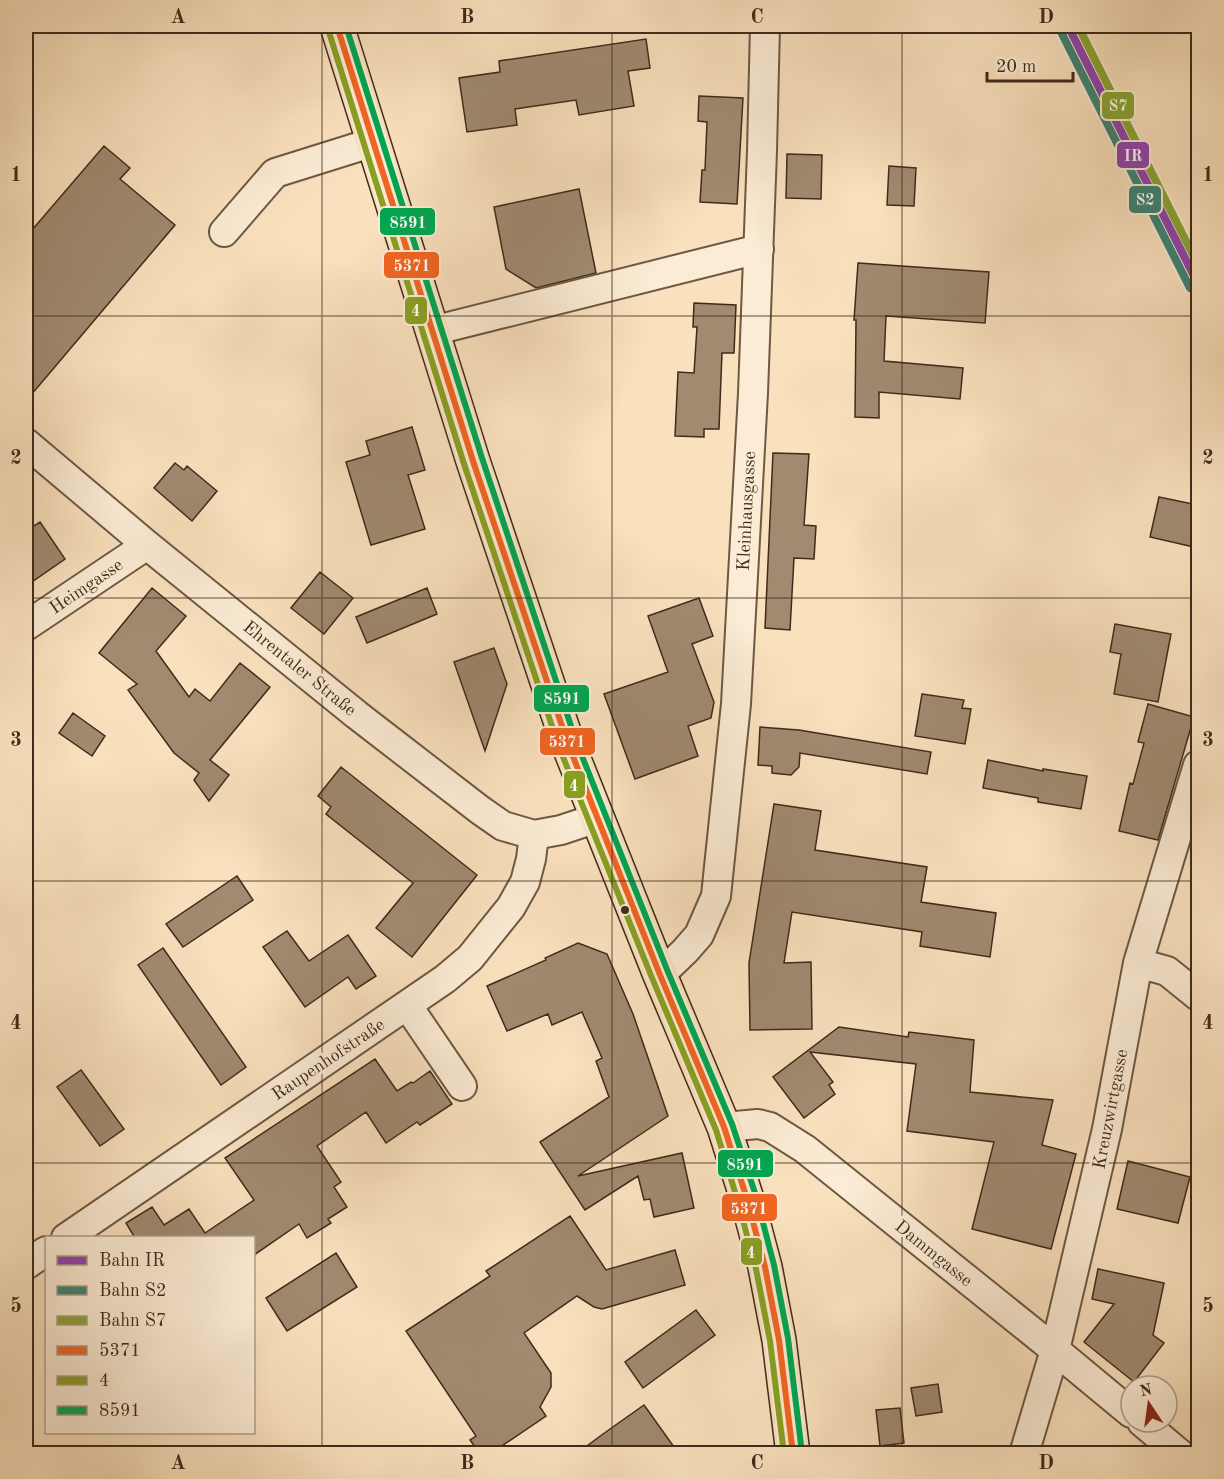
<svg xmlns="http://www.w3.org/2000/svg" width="1224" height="1479" font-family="'Old Standard TT',serif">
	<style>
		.building { fill: #a08a70; stroke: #3e2b1b; stroke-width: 1.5 }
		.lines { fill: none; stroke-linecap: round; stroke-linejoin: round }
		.minor-casing { stroke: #6d5844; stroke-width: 32 }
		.major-casing { stroke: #3e2b1b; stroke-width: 36 }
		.minor { stroke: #fcecd5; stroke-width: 28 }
		.major { stroke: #fae1be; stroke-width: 33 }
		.bus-1-casing { stroke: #fcecd5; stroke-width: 10 }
		.bus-2-casing { stroke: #fcecd5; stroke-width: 10 }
		.bus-3-casing { stroke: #fcecd5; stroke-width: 10 }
		.bus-1 { stroke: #f26522; stroke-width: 6 }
		.bus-2 { stroke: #89a021; stroke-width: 6 }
		.bus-3 { stroke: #00a651; stroke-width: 6 }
		.rail-1-casing { stroke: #fcecd5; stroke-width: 12 }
		.rail-2-casing { stroke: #fcecd5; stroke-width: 12 }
		.rail-3-casing { stroke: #fcecd5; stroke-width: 12 }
		.rail-1 { stroke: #8e44ad; stroke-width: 8 }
		.rail-2 { stroke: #3c8475; stroke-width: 8 }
		.rail-3 { stroke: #8aa432; stroke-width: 8 }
		.grid { fill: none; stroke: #3e2b1b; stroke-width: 1.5; stroke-opacity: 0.55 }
		.bus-dot { fill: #3e2b1b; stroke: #fcecd5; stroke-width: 2 }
		.labels { text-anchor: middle; stroke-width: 6; stroke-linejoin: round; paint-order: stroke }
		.street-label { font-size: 18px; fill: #3e2b1b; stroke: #fcecd5 }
		.line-badge { stroke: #fcecd5; stroke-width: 2 }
		.badge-label { font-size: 16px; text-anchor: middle; font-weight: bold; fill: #fff }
		.neatline { fill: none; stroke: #3e2b1b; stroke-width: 2 }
		.grid-label { font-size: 20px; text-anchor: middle; font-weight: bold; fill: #3e2b1b }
	</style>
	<rect width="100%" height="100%" fill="#fae1be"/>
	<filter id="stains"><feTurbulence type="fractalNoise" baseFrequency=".00333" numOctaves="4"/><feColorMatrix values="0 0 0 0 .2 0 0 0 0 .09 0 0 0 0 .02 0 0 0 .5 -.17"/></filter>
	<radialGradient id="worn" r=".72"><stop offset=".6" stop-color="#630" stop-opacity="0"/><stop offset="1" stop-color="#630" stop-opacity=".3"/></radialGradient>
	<!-- building -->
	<path class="building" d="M646,39L650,68L628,71L634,106L579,115L576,100L515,109L517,125L467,132L459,78L500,72L499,61Z
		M699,96L743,98L737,204L700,202L702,170H705L707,122L698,121Z
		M104,146L130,168L120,179L175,225L26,401V237Z
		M787,154L822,155L821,199L786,198Z
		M889,166L916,168L914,206L887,205Z
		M579,189L596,273L536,288L506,269L494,207Z
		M858,263L989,272L985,323L886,316L884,361L963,368L960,399L879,392V418L855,417L856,320H854Z
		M694,303L736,305L734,353H722L719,429H704V437L675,436L678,372L694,373L697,327H693Z
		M412,427L425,470L408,475L425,529L371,545L346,462L370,455L366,441Z
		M773,453L809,454L804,525L816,526L814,559L794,558L790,630L765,628Z
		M175,463L184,470L187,466L217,491L192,521L154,488Z
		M1159,497L1198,505V548L1150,537Z
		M40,522L65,559L26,586V531Z
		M320,572L353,598L324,634L291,608Z
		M152,588L186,616L156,651L189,697L195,689L210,701L240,663L270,687L210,760L229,775L209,801L194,780L199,773L174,753L128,690L137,684L99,653Z
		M427,588L437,614L367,643L356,617Z
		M699,598L713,636L692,644L714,702L711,718L688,726L698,756L635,779L604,694L668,672L648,616Z
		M1115,624L1171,634L1158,702L1114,694L1121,654L1110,652Z
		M494,648L507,684L485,751L454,662Z
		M922,694L964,700L962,708L971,709L965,744L915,736Z
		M1148,704L1194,717L1158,840L1119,831L1130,783L1133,784L1144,743L1138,742Z
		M73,713L105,736L92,756L59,733Z
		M760,727L799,730L931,752L927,774L800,753L799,767L791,775L772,773V766L758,765Z
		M988,760L1043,771V769L1087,776L1081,809L1038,802V798L983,788Z
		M341,767L477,875L412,957L376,928L413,883L326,814L331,807L318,796Z
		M774,804L821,811L815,850L927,867L921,902L996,913L990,957L920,946L922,932L792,912L784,963L811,962L812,1029L750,1030L749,963Z
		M237,876L253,900L183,947L166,924Z
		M287,931L309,961L348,935L376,976L356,989L348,977L305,1007L263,947Z
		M578,943L607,954L633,1014L668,1116L578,1176L682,1153L694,1208L654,1217L650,1199L644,1200L638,1176L585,1210L540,1142L609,1097L596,1061L602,1058L582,1012L552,1025L548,1014L507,1031L487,986L546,960L545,958Z
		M163,948L246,1067L221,1085L138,965Z
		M839,1027L908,1037L909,1032L974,1040L970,1092L1053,1100L1042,1145L1076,1154L1051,1249L972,1229L994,1142L907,1131L916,1064L810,1052L833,1082L829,1085L835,1094L804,1118L773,1077Z
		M375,1059L397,1091L411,1082L413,1083L430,1071L452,1104L420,1125L417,1122L386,1143L366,1112L317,1146L341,1182L334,1187L347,1207L328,1219L331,1223L307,1238L299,1224L254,1255V1238H135L126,1223L152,1207L164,1225L189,1209L205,1233L254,1200L225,1158Z
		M81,1070L124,1129L100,1146L57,1087Z
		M1128,1161L1190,1177L1178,1223L1117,1209Z
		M570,1216L606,1270L675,1250L685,1285L602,1309L594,1307L577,1296L524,1333L551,1373V1387L540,1407L546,1416L490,1454H480L470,1440L476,1436L406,1331L490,1276L486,1271Z
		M336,1253L357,1287L287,1331L266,1298Z
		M1098,1269L1164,1283L1153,1335L1164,1343L1134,1382L1084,1342L1114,1304L1092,1299Z
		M696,1310L715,1335L643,1388L625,1362Z
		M938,1384L942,1412L916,1416L911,1388Z
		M644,1405L679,1454H576L603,1434Z
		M900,1408L904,1443L880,1446L876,1410Z"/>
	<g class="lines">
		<defs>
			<path id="minor" d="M224,232L275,173L374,142
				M432,331L759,249
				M26,443L147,545L357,715L480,810L503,826L534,835L561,830L597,818
				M26,626L147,545
				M1138,963L1167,971L1198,996
				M660,975L685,951L699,935L716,896L736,704L753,393L762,151L765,26
				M407,1005L462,1086
				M724,1127L758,1124L770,1127L805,1149L1055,1350L1131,1413
				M66,1238L445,979L470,958L511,907L525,882L531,859L534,835
				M26,1265L46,1251
				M1142,1422L1180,1454
				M1024,1454L1055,1350L1107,1129L1138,963L1198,765"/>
			<path id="major" d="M337,26L473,461L568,744L660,975L724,1127L747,1199L765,1267L779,1340L793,1454"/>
		</defs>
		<!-- minor casing -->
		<use href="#minor" class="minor-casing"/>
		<!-- major casing -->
		<use href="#major" class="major-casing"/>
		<!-- minor -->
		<use href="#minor" class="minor"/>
		<!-- major -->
		<use href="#major" class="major"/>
		<defs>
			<path id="bus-1" d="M337,26L473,461L568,744L660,975L724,1127L747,1199L765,1267L779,1340L793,1454"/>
			<path id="bus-2" d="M328,29L464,464L559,747L652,978L716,1130L738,1202L756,1269L770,1341L784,1454"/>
			<path id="bus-3" d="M346,26L482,458L576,741L668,972L732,1124L756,1196L774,1265L788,1338L802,1453"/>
		</defs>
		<!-- bus-1 casing -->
		<use href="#bus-1" class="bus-1-casing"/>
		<!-- bus-2 casing -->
		<use href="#bus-2" class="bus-2-casing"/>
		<!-- bus-3 casing -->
		<use href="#bus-3" class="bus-3-casing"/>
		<!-- bus-1 -->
		<use href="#bus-1" class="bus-1"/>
		<!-- bus-2 -->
		<use href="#bus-2" class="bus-2"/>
		<!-- bus-3 -->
		<use href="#bus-3" class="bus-3"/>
		<defs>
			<path id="rail-1" d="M1068,26L1198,284"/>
			<path id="rail-2" d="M1060,30L1190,288"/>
			<path id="rail-3" d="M1078,26L1198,265"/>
		</defs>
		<!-- rail-1 casing -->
		<use href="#rail-1" class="rail-1-casing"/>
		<!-- rail-2 casing -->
		<use href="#rail-2" class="rail-2-casing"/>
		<!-- rail-3 casing -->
		<use href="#rail-3" class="rail-3-casing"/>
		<!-- rail-1 -->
		<use href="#rail-1" class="rail-1"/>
		<!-- rail-2 -->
		<use href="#rail-2" class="rail-2"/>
		<!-- rail-3 -->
		<use href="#rail-3" class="rail-3"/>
	</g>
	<!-- grid -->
	<path class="grid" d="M322,26V1454M612,26V1454M902,26V1454M26,316H1198M26,598H1198M26,881H1198M26,1163H1198"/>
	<!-- markers -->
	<circle class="bus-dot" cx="625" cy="910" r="5"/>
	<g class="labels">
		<!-- street labels -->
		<g class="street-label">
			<text transform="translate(746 511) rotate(-87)" y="6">Kleinhausgasse</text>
			<text transform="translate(86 586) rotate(-34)" y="6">Heimgasse</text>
			<text transform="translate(300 668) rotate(39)" y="6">Ehrentaler Straße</text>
			<text transform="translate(328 1059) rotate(-34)" y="6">Raupenhofstraße</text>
			<text transform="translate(1110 1109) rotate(-79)" y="6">Kreuzwirtgasse</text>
			<text transform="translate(934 1253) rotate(39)" y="6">Dammgasse</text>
		</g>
	</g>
	<g class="line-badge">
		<rect x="1101" y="91" width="34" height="29" rx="6" fill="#8aa432"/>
		<rect x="1116" y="141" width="34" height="28" rx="6" fill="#8e44ad"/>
		<rect x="1128" y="185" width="34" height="29" rx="6" fill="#3c8475"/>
		<rect x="379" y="207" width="57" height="29" rx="6" fill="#00a651"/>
		<rect x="383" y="251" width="57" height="28" rx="6" fill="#f26522"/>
		<rect x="404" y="296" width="24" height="29" rx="6" fill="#89a021"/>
		<rect x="533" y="684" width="57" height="29" rx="6" fill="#00a651"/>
		<rect x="539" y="727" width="57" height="29" rx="6" fill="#f26522"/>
		<rect x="563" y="770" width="23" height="29" rx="6" fill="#89a021"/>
		<rect x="717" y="1149" width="57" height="29" rx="6" fill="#00a651"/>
		<rect x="721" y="1193" width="57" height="29" rx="6" fill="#f26522"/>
		<rect x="740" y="1237" width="23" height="29" rx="6" fill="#89a021"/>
	</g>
	<g class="badge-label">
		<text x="1118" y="111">S7</text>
		<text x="1133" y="161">IR</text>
		<text x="1145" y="205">S2</text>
		<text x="408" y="228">8591</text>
		<text x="412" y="271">5371</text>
		<text x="416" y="316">4</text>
		<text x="562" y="704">8591</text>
		<text x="567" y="747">5371</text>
		<text x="574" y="791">4</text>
		<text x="745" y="1170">8591</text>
		<text x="749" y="1214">5371</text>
		<text x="751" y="1258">4</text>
	</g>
	<!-- margin -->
	<rect width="1224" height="1479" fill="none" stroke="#fae1be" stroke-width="66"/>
	<!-- legend -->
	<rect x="45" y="1236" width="210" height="198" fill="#fcecd5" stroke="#b09f8b" stroke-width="1.5"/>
	<rect x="57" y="1256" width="30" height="9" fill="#8e44ad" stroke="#b09f8b" stroke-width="1.5"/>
	<text x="99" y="1266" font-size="18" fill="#3e2b1b">Bahn IR</text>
	<rect x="57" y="1286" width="30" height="9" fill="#3c8475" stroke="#b09f8b" stroke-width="1.5"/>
	<text x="99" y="1296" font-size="18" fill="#3e2b1b">Bahn S2</text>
	<rect x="57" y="1316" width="30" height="9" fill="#8aa432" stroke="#b09f8b" stroke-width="1.5"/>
	<text x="99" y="1326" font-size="18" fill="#3e2b1b">Bahn S7</text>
	<rect x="57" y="1346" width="30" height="9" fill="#f26522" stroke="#b09f8b" stroke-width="1.5"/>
	<text x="99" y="1356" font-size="18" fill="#3e2b1b">5371</text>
	<rect x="57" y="1376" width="30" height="9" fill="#89a021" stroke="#b09f8b" stroke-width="1.5"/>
	<text x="99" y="1386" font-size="18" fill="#3e2b1b">4</text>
	<rect x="57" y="1406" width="30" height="9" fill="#00a651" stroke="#b09f8b" stroke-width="1.5"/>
	<text x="99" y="1416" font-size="18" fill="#3e2b1b">8591</text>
	<!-- north arrow -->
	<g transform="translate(1149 1404) rotate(347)"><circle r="28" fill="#fcecd5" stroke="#b09f8b" stroke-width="1.5"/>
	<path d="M0-4.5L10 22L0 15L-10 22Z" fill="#8f2418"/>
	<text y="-9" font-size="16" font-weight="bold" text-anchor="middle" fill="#3e2b1b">N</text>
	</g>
	<!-- scale -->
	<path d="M987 72v9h86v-9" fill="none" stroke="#3e2b1b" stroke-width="3"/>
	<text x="996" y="72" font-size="18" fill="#3e2b1b" stroke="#fcecd5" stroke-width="4.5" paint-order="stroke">20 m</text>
	<rect x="33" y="33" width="1158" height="1413" class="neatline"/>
	<g class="grid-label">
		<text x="178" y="23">A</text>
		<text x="467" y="23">B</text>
		<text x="757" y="23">C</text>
		<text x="1046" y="23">D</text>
		<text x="16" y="181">1</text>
		<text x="1208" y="181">1</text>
		<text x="16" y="464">2</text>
		<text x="1208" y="464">2</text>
		<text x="16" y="746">3</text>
		<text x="1208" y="746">3</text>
		<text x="16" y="1029">4</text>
		<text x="1208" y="1029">4</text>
		<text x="16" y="1312">5</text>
		<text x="1208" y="1312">5</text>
		<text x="178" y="1469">A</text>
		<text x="467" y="1469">B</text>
		<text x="757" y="1469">C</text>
		<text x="1046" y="1469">D</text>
	</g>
	<rect width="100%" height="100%" filter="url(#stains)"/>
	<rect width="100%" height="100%" fill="url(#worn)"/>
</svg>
